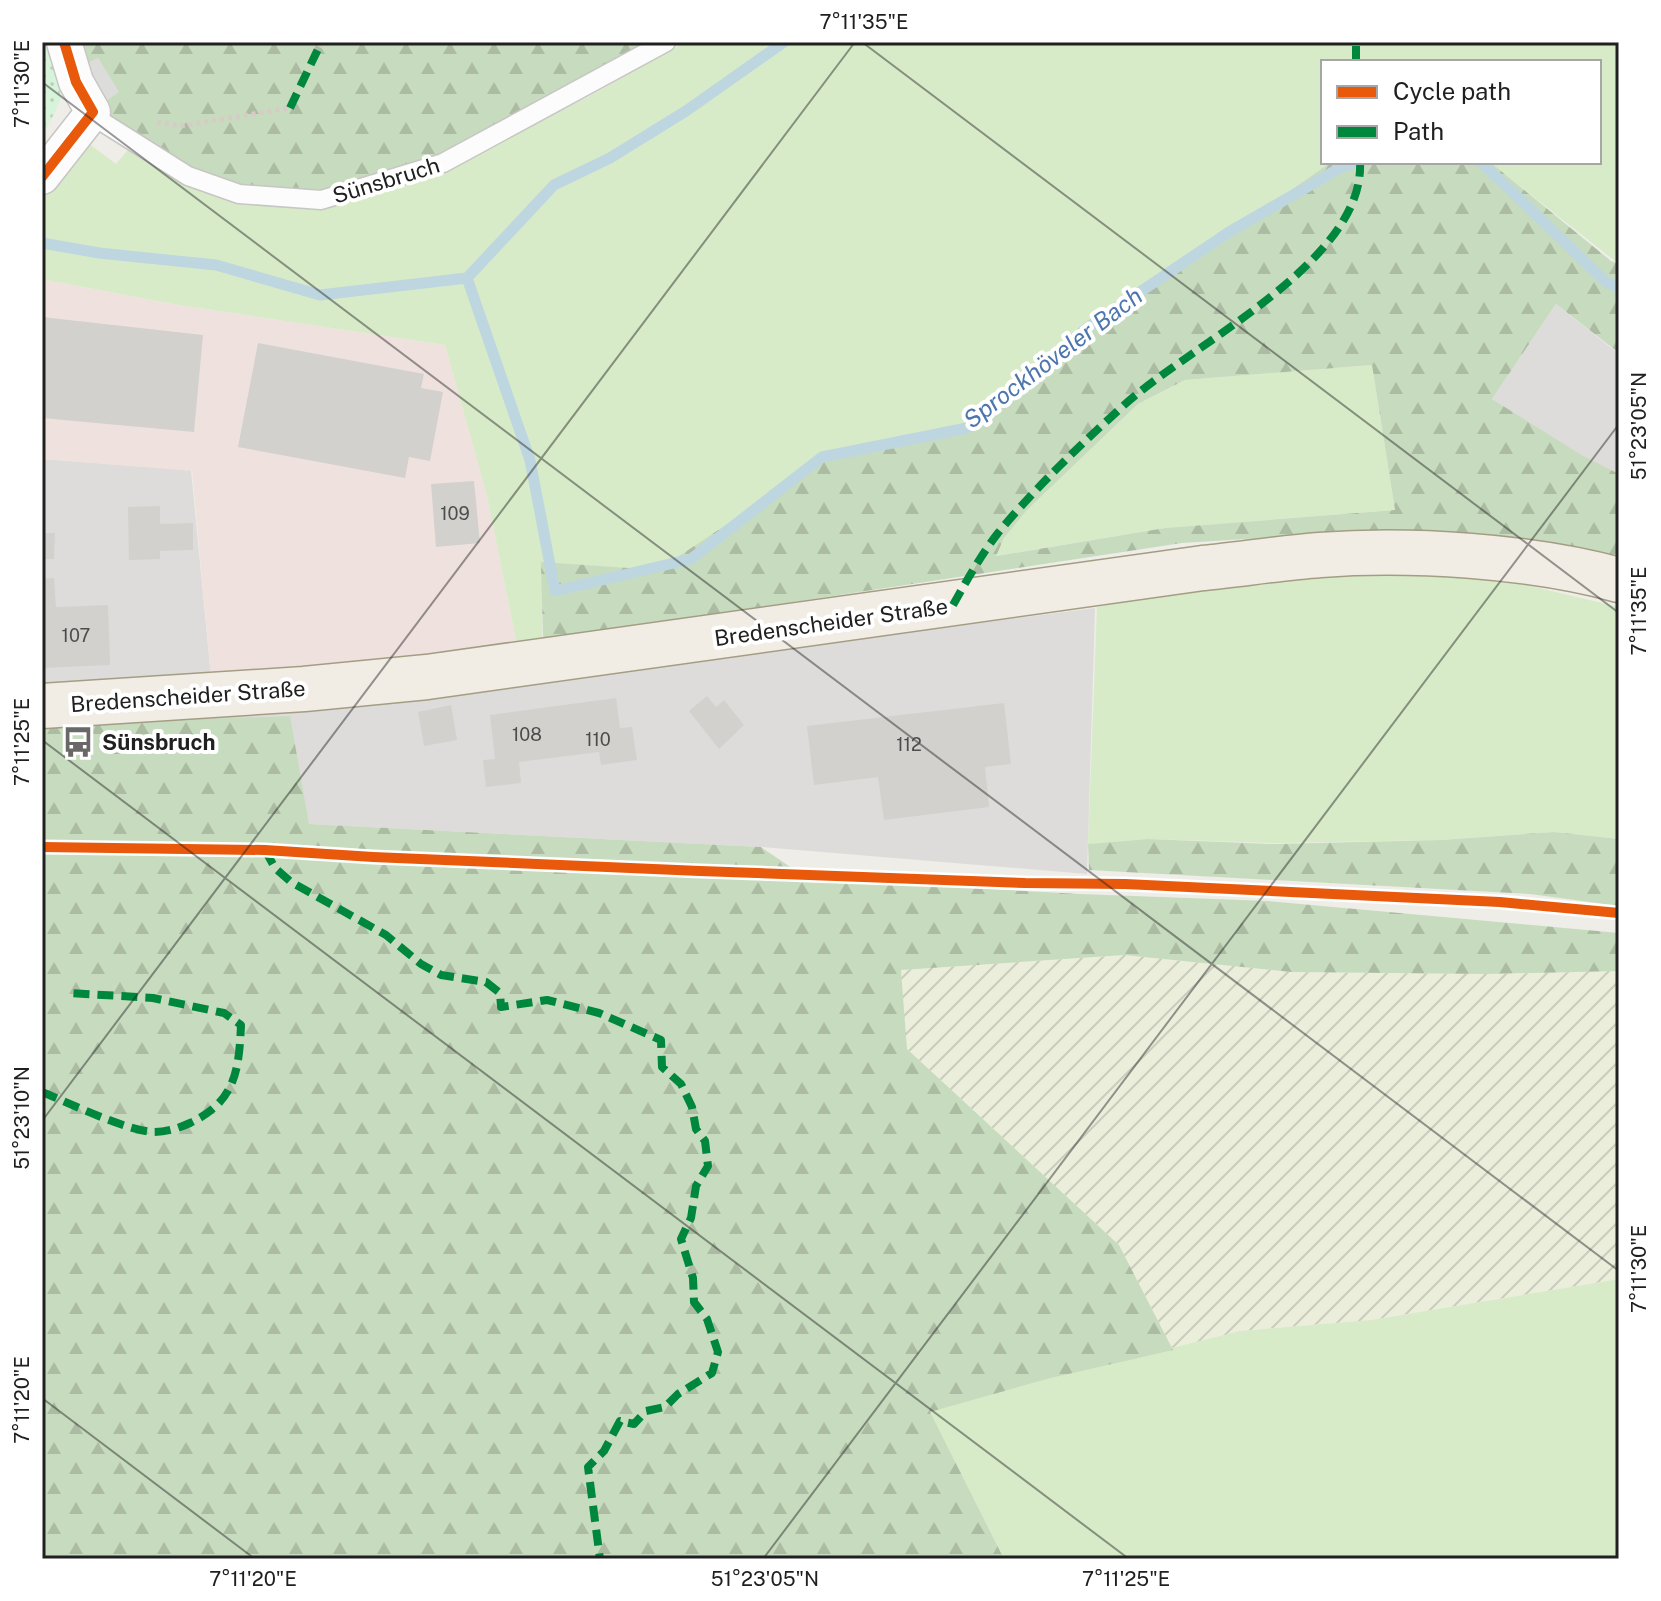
<svg xmlns="http://www.w3.org/2000/svg" width="1661" height="1601" font-family="'Public Sans',sans-serif">
	<style>
		.residential { fill: #dddcda }
		.commercial { fill: #efe2de }
		.religious { fill: #dcdcda }
		.farmland { fill: url(#farmland-furrows) }
		.grass { fill: #d8ebc8 }
		.forest { fill: url(#forest-firs); fill-rule: evenodd }
		.park { fill: url(#park-dots) }
		.lines { fill: none; stroke-linecap: round; stroke-linejoin: round }
		.stream { stroke: #bdd6e0; stroke-width: 11 }
		.building { fill: #d2d1ce }
		.lane-casing { stroke: #c7c6c4; stroke-width: 21 }
		.street-casing { stroke: #c7c6c4; stroke-width: 37 }
		.primary-casing { stroke: #a49d84; stroke-width: 47 }
		.path { stroke: #d7cbc7; stroke-width: 5; stroke-dasharray: 4 4; stroke-linecap: butt }
		.lane { stroke: #fcfcfc; stroke-width: 18 }
		.street { stroke: #fcfcfc; stroke-width: 34 }
		.primary { stroke: #f1ede5; stroke-width: 44 }
		.quiet { stroke: #00873e; stroke-width: 8; stroke-dasharray: 16 8; stroke-linecap: butt }
		.cycleway-casing { stroke: #fff; stroke-width: 15 }
		.cycleway { stroke: #e8590c; stroke-width: 10 }
		.ticks { fill: none; stroke: #202020; stroke-width: 2; stroke-opacity: 0.45 }
		.labels { text-anchor: middle; stroke-width: 8; stroke-linejoin: round; paint-order: stroke }
		.number-label { font-size: 18px; fill: #4c4c4c }
		.street-label { font-size: 22px; fill: #202020; stroke: #fff }
		.poi-label { font-size: 22px; font-weight: bold; fill: #202020; stroke: #fff; text-anchor: start }
		.water-label { font-size: 24px; font-style: italic; fill: #4d76ae; stroke: #fff }
		.neatline { fill: none; stroke: #202020; stroke-width: 3 }
		.ticks-label { font-size: 20px; text-anchor: middle; fill: #202020 }
	</style>
	<defs>
		<pattern id="farmland-furrows" width="10" height="10" patternUnits="userSpaceOnUse" patternTransform="scale(2)"><rect width="10" height="10" fill="#eceedc"/><path d="M-1 1l2-2M0 10L10 0M9 11l2-2" fill="none" stroke="#caccbc"/></pattern>
		<pattern id="forest-firs" width="22" height="20" patternUnits="userSpaceOnUse" patternTransform="scale(2)"><rect width="22" height="20" fill="#c7dcbe"/><path d="M5 1l3.5 6h-7zM16 11l3.5 6h-7z" fill="#abbca3"/></pattern>
		<pattern id="park-dots" width="8" height="8" patternUnits="userSpaceOnUse" patternTransform="scale(2)"><rect width="8" height="8" fill="#d7f3d9"/><path d="M2 2h.1M6 6h.1" fill="none" stroke="#b8d0ba" stroke-width="1.8" stroke-linecap="round"/></pattern>
	</defs>
	<rect width="100%" height="100%" fill="#eeede8"/>
	<!-- residential -->
	<path class="residential" d="M1556,304L1619,354V474L1584,458L1492,399Z
		M42,459L191,470L211,677L345,706L1095,608L1087,874L761,847L308,824L42,724Z"/>
	<!-- commercial -->
	<path class="commercial" d="M42,279L166,303L445,345L487,496L517,645L211,677L192,471L42,459Z"/>
	<!-- religious -->
	<path class="religious" d="M98,58L120,93L102,104L81,67Z"/>
	<!-- farmland -->
	<path class="farmland" d="M1124,955L1291,972L1487,974L1619,971V1279L1371,1320L1240,1331L1173,1350L1119,1245L907,1049L900,970Z"/>
	<!-- grass -->
	<path class="grass" d="M685,42H1619V264L1489,162H1599V62H1323V162H1331L1103,321L953,434L818,464L658,570L542,563V640L517,645L487,496L445,345L167,303L42,279V191L84,140L116,164L128,150L184,184L258,206H323L443,168L588,97Z
		M1372,365L1395,510L1165,528L995,556L1004,538L1027,510L1138,404L1185,380Z
		M1312,573H1427L1526,585L1619,607V839L1554,832L1441,840L1276,843L1148,839L1088,844L1097,607L1221,584Z
		M1619,1279V1559H1004L929,1412L1051,1378L1240,1331L1371,1320Z"/>
	<!-- forest -->
	<path class="forest" d="M70,42H652L586,81L443,153L319,193L247,187L184,165L110,115L102,104L119,92L98,58L81,67Z
		M1331,162H1490L1611,261L1619,264V353L1556,304L1492,399L1583,456L1619,474V561L1431,535L1246,539L1182,543L543,640L541,562L658,570L819,463L953,435L1104,321ZM1372,365L1395,510L1165,528L996,556L1004,538L1027,510L1138,404L1185,380Z
		M290,716L309,824L761,847L808,879L1080,894L1268,901L1619,933V971L1487,974L1291,972L1124,955L901,970L907,1049L1119,1245L1173,1350L1051,1378L930,1412L1004,1559H42V724Z
		M1554,832L1619,839V906L1530,894L1089,870L1088,844L1148,839L1274,844L1441,840Z"/>
	<!-- park -->
	<path class="park" d="M42,42H51L61,99L42,138Z"/>
	<g class="lines">
		<!-- stream -->
		<path class="stream" d="M1481,162L1606,282L1619,288
			M42,243L99,253L216,265L320,295L467,278L554,185L610,158L686,111L784,42
			M467,278L530,460L555,591L691,559L822,457L967,428L1088,327L1229,232L1340,168L1356,162"/>
	</g>
	<!-- building -->
	<path class="building" d="M42,317L203,335L194,432L42,418Z
		M258,343L424,374L421,388L443,392L430,461L409,457L405,478L238,447Z
		M474,481L480,543L436,547L431,484Z
		M160,506V524L193,523V550L160,551V559L129,560L128,507Z
		M42,533H55L54,559H42Z
		M54,578L56,607L108,605L110,665L42,668V579Z
		M707,696L716,707L724,700L744,725L719,749L689,711Z
		M616,698L620,728L632,727L637,760L601,765L599,752L519,762L521,783L486,787L483,760L495,759L490,715Z
		M1004,703L1011,764L985,767L989,807L884,820L878,777L814,785L807,726Z
		M451,705L457,740L424,746L418,712Z"/>
	<g class="lines">
		<defs>
			<path id="lane" d="M93,112L96,118L188,176L239,194L321,200L443,163L666,42"/>
			<path id="street" d="M42,177L93,112L76,82L64,42"/>
			<path id="primary" d="M42,706L304,689L427,677L1203,568C1242,564 1281,558 1320,555C1410,548 1532,556 1619,580"/>
		</defs>
		<!-- lane casing -->
		<use href="#lane" class="lane-casing"/>
		<!-- street casing -->
		<use href="#street" class="street-casing"/>
		<!-- primary casing -->
		<use href="#primary" class="primary-casing"/>
		<!-- path -->
		<path class="path" d="M319,47L322,42
			M157,122L181,126L290,108"/>
		<!-- lane -->
		<use href="#lane" class="lane"/>
		<!-- street -->
		<use href="#street" class="street"/>
		<!-- primary -->
		<use href="#primary" class="primary"/>
		<!-- quiet -->
		<path class="quiet" d="M1356,62V42
			M290,108L319,47
			M953,605C967,580 981,555 998,533C1035,488 1079,446 1122,407C1187,346 1365,263 1360,162
			M265,850L275,868L291,882L386,935L421,964L441,975L486,982L500,993L501,1007L547,1000L599,1013L661,1040L662,1067L681,1084L692,1107L696,1129L705,1141L708,1166L696,1186L691,1218L681,1239L693,1278L694,1302L707,1319L718,1352L712,1373L678,1394L665,1407L646,1411L634,1424L620,1421L604,1451L588,1467L600,1559
			M42,1092C69,1103 127,1131 154,1132C167,1132 179,1128 190,1123C235,1102 239,1071 241,1025L224,1013L153,998L70,993"/>
		<defs>
			<path id="cycleway" d="M42,177L93,112L76,82L64,42
				M42,847L265,850L373,857L700,871L1025,883L1125,884L1500,902L1619,913"/>
		</defs>
		<!-- cycleway casing -->
		<use href="#cycleway" class="cycleway-casing"/>
		<!-- cycleway -->
		<use href="#cycleway" class="cycleway"/>
	</g>
	<!-- ticks -->
	<path class="ticks" d="M862,42L1619,613M42,82L1619,1271M42,740L1129,1559M42,1121L855,42M42,1398L255,1559M763,1559L1619,424"/>
	<!-- icons -->
	<defs>
		<symbol id="bus-bare" viewBox="-9 -9 18 18"><path d="M-5-6H5V4H4V6H2V4H-2V6H-4V4H-5ZM-3.5-4V0h7V-4ZM-3.5 1.2v1.5H-2V1.2ZM2 1.2v1.5H3.5V1.2Z" fill="#686866" stroke="#fff" stroke-width="2.5" paint-order="stroke"/></symbol>
	</defs>
	<g fill-rule="evenodd">
		<use href="#bus-bare" x="56" y="720" width="44" height="44"/>
	</g>
	<g class="labels">
		<!-- number labels -->
		<g class="number-label">
			<text x="455" y="520">109</text>
			<text x="76" y="642">107</text>
			<text x="527" y="741">108</text>
			<text x="598" y="746">110</text>
			<text x="909" y="751">112</text>
		</g>
		<!-- street labels -->
		<g class="street-label">
			<text transform="translate(386 180) rotate(-17)" y="8">Sünsbruch</text>
			<text transform="translate(831 622) rotate(-8)" y="8">Bredenscheider Straße</text>
			<text transform="translate(188 696) rotate(-4)" y="8">Bredenscheider Straße</text>
		</g>
		<!-- poi labels -->
		<g class="poi-label">
			<text x="102" y="750">Sünsbruch</text>
		</g>
		<!-- water labels -->
		<g class="water-label">
			<text transform="translate(1053 358) rotate(-37)" y="8">Sprockhöveler Bach</text>
		</g>
	</g>
	<!-- border -->
	<rect width="1661" height="1601" fill="none" stroke="#ffffff" stroke-width="88"/>
	<!-- legend -->
	<rect x="1321" y="60" width="280" height="104" fill="#ffffff" stroke="#a6a6a6" stroke-width="2"/>
	<rect x="1337" y="86" width="40" height="12" fill="#e8590c" stroke="#a6a6a6" stroke-width="2"/>
	<text x="1393" y="100" font-size="24" fill="#202020">Cycle path</text>
	<rect x="1337" y="126" width="40" height="12" fill="#00873e" stroke="#a6a6a6" stroke-width="2"/>
	<text x="1393" y="140" font-size="24" fill="#202020">Path</text>
	<rect x="44" y="44" width="1573" height="1513" class="neatline"/>
	<g class="ticks-label">
		<text x="864" y="29">7°11'35"E</text>
		<text transform="translate(22 84) rotate(-90)" y="7">7°11'30"E</text>
		<text transform="translate(1639 426) rotate(-90)" y="7">51°23'05"N</text>
		<text transform="translate(1639 611) rotate(-90)" y="7">7°11'35"E</text>
		<text transform="translate(22 742) rotate(-90)" y="7">7°11'25"E</text>
		<text transform="translate(22 1118) rotate(-90)" y="7">51°23'10"N</text>
		<text transform="translate(1639 1269) rotate(-90)" y="7">7°11'30"E</text>
		<text transform="translate(22 1400) rotate(-90)" y="7">7°11'20"E</text>
		<text x="253" y="1586">7°11'20"E</text>
		<text x="765" y="1586">51°23'05"N</text>
		<text x="1126" y="1586">7°11'25"E</text>
	</g>
</svg>
